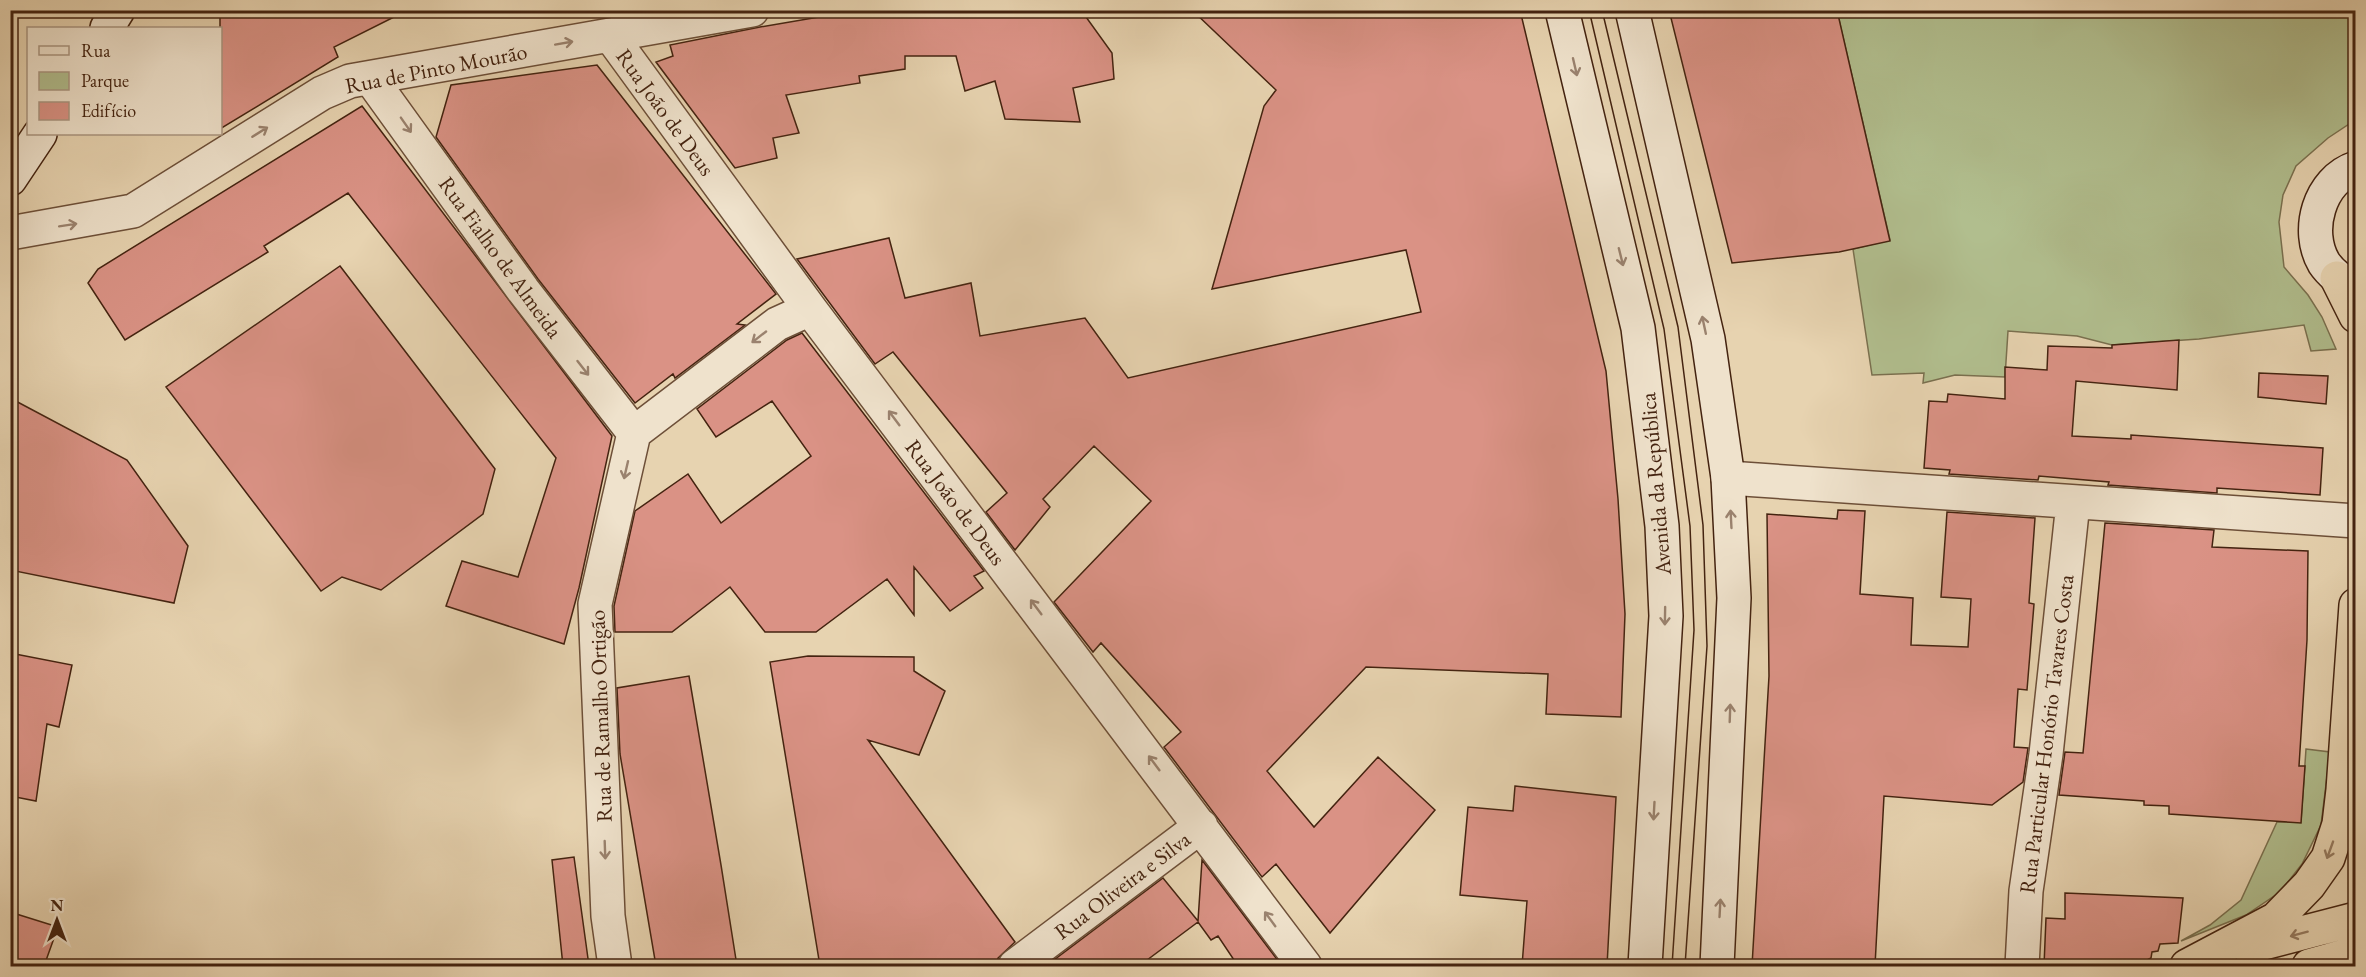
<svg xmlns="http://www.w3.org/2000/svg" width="2366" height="977" font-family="'EB Garamond',serif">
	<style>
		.green { fill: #b1be8e; stroke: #7a704f; stroke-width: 1.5 }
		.building { fill: #da9285; stroke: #442310; stroke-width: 1.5 }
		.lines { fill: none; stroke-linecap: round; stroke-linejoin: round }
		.street-casing { stroke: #6d4f38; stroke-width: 36 }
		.secondary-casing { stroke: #442310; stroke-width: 36 }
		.highway-casing { stroke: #442310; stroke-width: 36 }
		.street { stroke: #efe2cc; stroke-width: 33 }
		.secondary { stroke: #efe2cc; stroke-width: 33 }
		.highway { stroke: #e7d3b0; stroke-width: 33 }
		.tram { stroke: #442310; stroke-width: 1.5 }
		.oneway { stroke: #9a826e }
		.oneway2 { stroke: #967b60 }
		.labels { text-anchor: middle; stroke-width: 4.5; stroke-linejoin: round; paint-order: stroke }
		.street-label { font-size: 22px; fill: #442310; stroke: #efe2cc }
	</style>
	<rect width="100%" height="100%" fill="#e7d3b0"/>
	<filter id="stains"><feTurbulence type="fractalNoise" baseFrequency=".00333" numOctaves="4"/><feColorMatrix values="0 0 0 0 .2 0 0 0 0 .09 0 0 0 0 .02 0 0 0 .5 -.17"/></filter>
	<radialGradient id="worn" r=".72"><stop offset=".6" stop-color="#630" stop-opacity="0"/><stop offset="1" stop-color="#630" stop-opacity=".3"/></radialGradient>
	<!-- green -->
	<path class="green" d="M1837,11H2355V109L2349,124L2328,138L2296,166L2283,195L2279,222L2284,267L2308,295L2322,317L2336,349L2311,351L2304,325L2199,339L2112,345L2077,336L2008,331L2005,377L1955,375L1923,383L1924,373L1872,375L1853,249L1890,240Z
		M2306,749L2330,752L2321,825L2302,864L2280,892L2246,915L2181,941L2210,925L2241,900L2277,822H2301Z"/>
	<!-- building -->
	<path class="building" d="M220,10H408L334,47L338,57L220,129Z
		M860,10H1081L1112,53L1114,79L1073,88L1080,122L1005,119L995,81L965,91L956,56H905V69L859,76L860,83L786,95L799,133L773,138L777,158L735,168L656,62L673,56L670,45L760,27Z
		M1192,10H1520L1606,371L1618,499L1625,614L1621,717L1546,714L1548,674L1366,667L1267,771L1314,827L1378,757L1435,810L1330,933L1276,864L1262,877L1164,747L1181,732L1101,643L1093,652L1054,602L1151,501L1094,446L1043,499L1050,507L1015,550L986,512L1007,493L893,352L875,364L797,259L889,238L905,298L971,283L980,336L1085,318L1128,378L1421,312L1406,250L1212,289L1264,106L1276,90Z
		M1669,10H1837L1890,241L1839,252L1732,263Z
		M597,65L776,294L737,324L745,325L675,378L673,374L635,403L538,279L436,137L451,85Z
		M362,106L612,436L579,588L564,644L446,606L462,561L518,577L556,458L348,193L264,246L268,252L125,340L88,283L98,269Z
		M340,266L495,469L483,514L381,590L342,577L321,591L166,387Z
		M802,333L984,571L974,576L983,588L950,611L914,567V615L887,579L816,632H765L730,587L672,632H615L614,606L635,511L688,474L721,523L811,456L772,401L716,437L697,409L787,340Z
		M2179,340L2177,390L2076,381L2072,436L2131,439V435L2323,448L2320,495L2217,488V493L2108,485L2109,482L2039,476L2038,480L1949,474L1950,470L1924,468L1929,401L1947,402L1948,394L2005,399V367L2047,370L2048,346L2112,348V345Z
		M2259,373L2328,376L2326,404L2258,397Z
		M10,398L127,460L188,546L174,603L10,570Z
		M1838,510L1865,511L1860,594L1913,598L1911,645L1968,647L1971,599L1941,597L1947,512L2035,518L2029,603L2034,604L2027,690L2018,689L2014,747L2028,748L2023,782L1992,805L1884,796L1875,966H1752L1769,676L1767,514L1837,519Z
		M2105,523L2214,530L2212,547L2308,551L2307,640L2299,766H2305L2301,823L2169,814V806L2144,805V801L2059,795L2065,752L2083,753Z
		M10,653L72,665L59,727L47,724L36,801L10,796Z
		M808,656L914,657V671L945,691L919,755L868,740L1015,942L998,958L997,966H820L770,662Z
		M689,676L721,865L737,966H656L620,754L617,688Z
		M1515,786L1616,797L1607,966H1522L1527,901L1460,895L1468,807L1513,811Z
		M574,857L586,944L589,966H563L552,860Z
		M1202,860L1282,966H1238L1218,936L1211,940L1198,922L1139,966H1046L1163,878L1198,921Z
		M2065,893L2183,898L2178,943L2160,944L2158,951L2152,952L2151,958L2135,966H2044L2046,918L2065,919Z
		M10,912L58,927L44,966H10Z"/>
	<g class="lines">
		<defs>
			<path id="street" d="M610,35L810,309L1305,966
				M371,79L523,290L634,433
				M10,233L133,211L322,93L350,81L752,10
				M1728,478L2356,521
				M615,966L608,916L595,604L634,433L777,324L810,309
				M1015,966L1201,826
				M2022,966L2026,891L2046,754L2073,503"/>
			<path id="secondary" d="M1562,10L1638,328L1662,526L1666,616L1645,966
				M1632,10L1708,339L1728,478L1734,598L1717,966
				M107,28L118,10
				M2356,168C2319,180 2305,231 2324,263C2332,275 2344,283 2356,290
				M10,179L40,134"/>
			<path id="highway" d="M2337,278L2356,316
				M2248,947L2356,919
				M2187,966L2276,919L2309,885L2328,858L2339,824L2343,790L2356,605
				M2309,966L2356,953"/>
		</defs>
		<!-- street casing -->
		<use href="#street" class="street-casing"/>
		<!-- secondary casing -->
		<use href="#secondary" class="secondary-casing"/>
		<!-- highway casing -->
		<use href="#highway" class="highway-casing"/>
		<!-- street -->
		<use href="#street" class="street"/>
		<!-- secondary -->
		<use href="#secondary" class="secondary"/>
		<!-- highway -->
		<use href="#highway" class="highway"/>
		<!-- tram -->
		<path class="tram" d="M1589,10L1664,329L1690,526L1694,630L1672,966
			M1602,10L1678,327L1703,525L1707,646L1685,966"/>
	</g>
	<!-- one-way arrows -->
	<defs><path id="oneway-shaft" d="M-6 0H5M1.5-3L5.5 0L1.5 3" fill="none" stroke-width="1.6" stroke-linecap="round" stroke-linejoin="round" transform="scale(1.5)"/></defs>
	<g class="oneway">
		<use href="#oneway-shaft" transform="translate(564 43) rotate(-10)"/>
		<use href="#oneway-shaft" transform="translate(1575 67) rotate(77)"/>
		<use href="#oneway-shaft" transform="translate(406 125) rotate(55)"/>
		<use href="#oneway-shaft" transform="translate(260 132) rotate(-32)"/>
		<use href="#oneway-shaft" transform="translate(68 225) rotate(-9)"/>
		<use href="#oneway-shaft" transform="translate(1621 257) rotate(76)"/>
		<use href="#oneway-shaft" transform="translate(1704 325) rotate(-102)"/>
		<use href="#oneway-shaft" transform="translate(759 337) rotate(142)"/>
		<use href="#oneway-shaft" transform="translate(583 368) rotate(52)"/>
		<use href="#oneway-shaft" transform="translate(894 418) rotate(-127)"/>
		<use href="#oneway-shaft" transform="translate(626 470) rotate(103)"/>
		<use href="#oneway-shaft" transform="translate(1731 519) rotate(-93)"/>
		<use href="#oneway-shaft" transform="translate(1036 607) rotate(-127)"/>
		<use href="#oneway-shaft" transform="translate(1665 616) rotate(91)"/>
		<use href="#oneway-shaft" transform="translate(1730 713) rotate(-88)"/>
		<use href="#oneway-shaft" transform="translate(1154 763) rotate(-127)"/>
		<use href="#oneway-shaft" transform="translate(1654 811) rotate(93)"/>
		<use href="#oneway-shaft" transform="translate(605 850) rotate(88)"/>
		<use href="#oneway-shaft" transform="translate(1720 908) rotate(-87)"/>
		<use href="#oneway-shaft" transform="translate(1270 919) rotate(-126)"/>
	</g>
	<g class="oneway2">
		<use href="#oneway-shaft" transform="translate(2330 850) rotate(110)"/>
		<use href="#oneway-shaft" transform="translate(2299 934) rotate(165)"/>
	</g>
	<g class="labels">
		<!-- street labels -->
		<g class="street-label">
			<text transform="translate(436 68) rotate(-11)" y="8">Rua de Pinto Mourão</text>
			<text transform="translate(666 112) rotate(54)" y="8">Rua João de Deus</text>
			<text transform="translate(501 257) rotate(54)" y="8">Rua Fialho de Almeida</text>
			<text transform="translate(1655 484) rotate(-95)" y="8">Avenida da República</text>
			<text transform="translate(956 502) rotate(53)" y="8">Rua João de Deus</text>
			<text transform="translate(600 716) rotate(-92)" y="8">Rua de Ramalho Ortigão</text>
			<text transform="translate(2046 734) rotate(-83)" y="8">Rua Particular Honório Tavares Costa</text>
			<text transform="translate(1122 885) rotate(-37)" y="8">Rua Oliveira e Silva</text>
		</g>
	</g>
	<!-- margin -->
	<rect width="2366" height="977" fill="none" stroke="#e7d3b0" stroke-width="36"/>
	<rect x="12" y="12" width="2342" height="953" fill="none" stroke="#442310" stroke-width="3"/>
	<rect x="18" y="18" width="2330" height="941" fill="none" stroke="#442310" stroke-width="1.5"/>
	<!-- legend -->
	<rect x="27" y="27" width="195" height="108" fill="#efe2cc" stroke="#ab9681" stroke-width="1.5"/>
	<rect x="39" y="46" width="30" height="9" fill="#efe2cc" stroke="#ab9681" stroke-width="1.5"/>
	<text x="81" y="57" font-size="18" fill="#442310">Rua</text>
	<rect x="39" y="72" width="30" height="18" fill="#b1be8e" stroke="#ab9681" stroke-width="1.5"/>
	<text x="81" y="87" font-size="18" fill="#442310">Parque</text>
	<rect x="39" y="102" width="30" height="18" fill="#da9285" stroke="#ab9681" stroke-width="1.5"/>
	<text x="81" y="117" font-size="18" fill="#442310">Edifício</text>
	<!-- north arrow -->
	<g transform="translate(57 920)" stroke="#efe2cc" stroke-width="4.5" paint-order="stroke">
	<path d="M0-4.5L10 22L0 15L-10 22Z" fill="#442310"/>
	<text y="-9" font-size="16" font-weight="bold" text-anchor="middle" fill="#442310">N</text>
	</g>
	<rect width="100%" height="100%" filter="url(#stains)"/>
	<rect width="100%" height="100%" fill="url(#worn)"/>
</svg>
